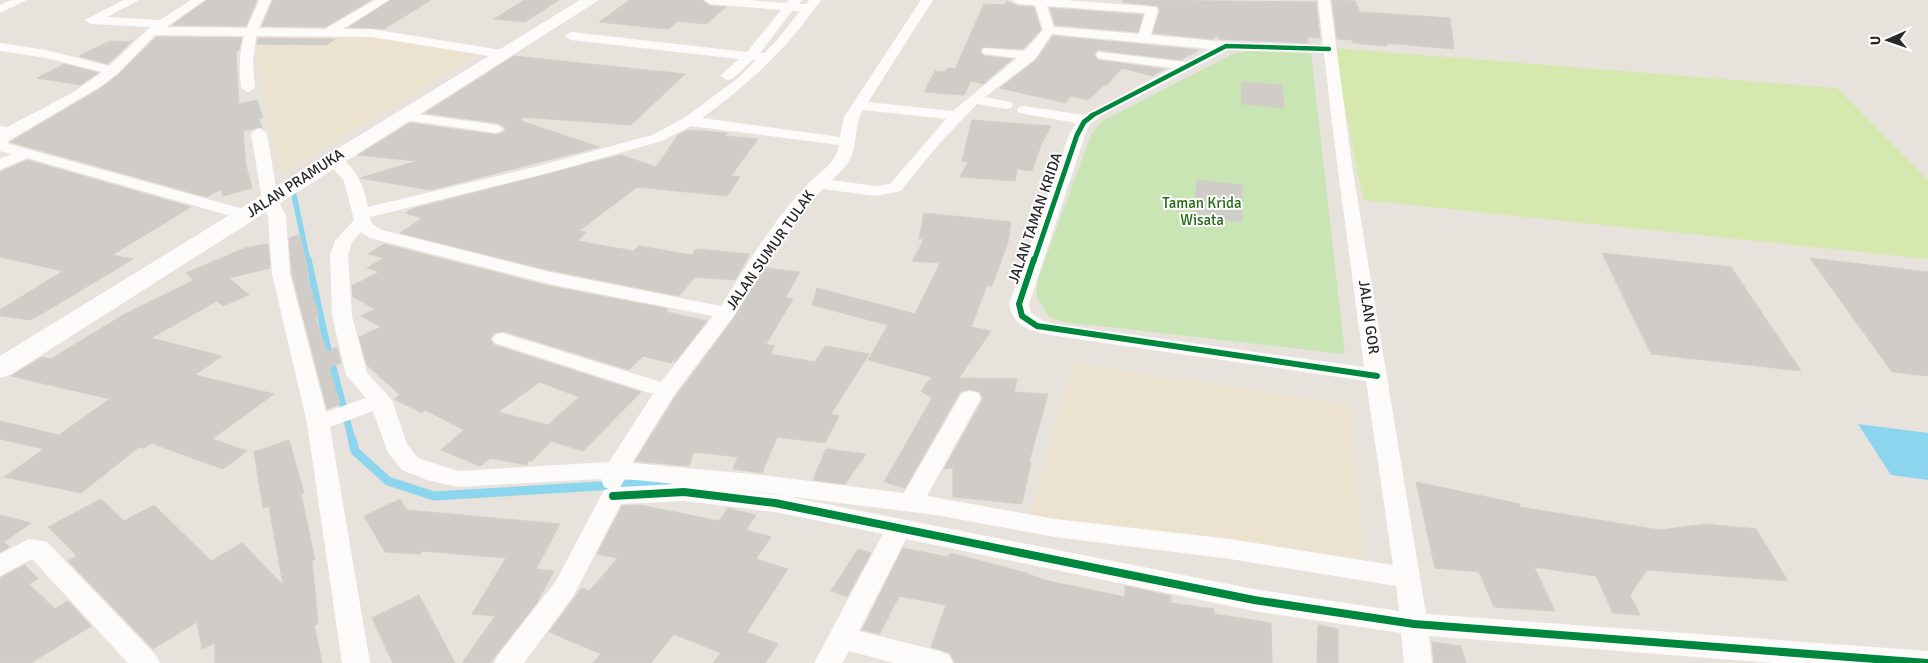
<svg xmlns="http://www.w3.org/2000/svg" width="1928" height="663" font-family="Signika,sans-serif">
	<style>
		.education { fill: #ece2d0 }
		.green { fill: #c8e5b3 }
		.pitch { fill: #d5e9af }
		.water { fill: #8cd5ee }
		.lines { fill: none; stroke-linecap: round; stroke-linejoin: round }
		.stream-far2 { stroke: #8cd5ee; stroke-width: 5.5 }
		.stream-far1 { stroke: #8cd5ee; stroke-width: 7 }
		.stream { stroke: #8cd5ee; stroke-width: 9 }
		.building { fill: #d0ccc8; stroke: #d2cec9; fill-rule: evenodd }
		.street { fill: #fcfbfa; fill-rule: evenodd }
		.secondary { fill: #fcfbfa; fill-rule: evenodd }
		.cycleway-far3-casing { stroke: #fff; stroke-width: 6 }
		.cycleway-far2-casing { stroke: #fff; stroke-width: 8 }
		.cycleway-far1-casing { stroke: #fff; stroke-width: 9 }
		.cycleway-casing { stroke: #fff; stroke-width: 11 }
		.cycleway-far3 { stroke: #00873e; stroke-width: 4.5 }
		.cycleway-far2 { stroke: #00873e; stroke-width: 5 }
		.cycleway-far1 { stroke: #00873e; stroke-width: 6 }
		.cycleway { stroke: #00873e; stroke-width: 8 }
		.labels { text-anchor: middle; stroke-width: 4; stroke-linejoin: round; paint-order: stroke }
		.street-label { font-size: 15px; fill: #282828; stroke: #fff }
		.park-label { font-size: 15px; fill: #276815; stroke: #fff }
	</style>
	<rect width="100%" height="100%" fill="#e8e2dc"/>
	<!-- education -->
	<path class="education" d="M252,34H360L485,51L280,175Z
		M1072,363L1350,404L1365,559L1029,520Z"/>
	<!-- green -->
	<path class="green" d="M1248,51L1311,53L1345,354L1064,322L1049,317L1036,296L1038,279L1091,135L1102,121L1233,54Z"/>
	<!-- pitch -->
	<path class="pitch" d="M1333,48L1837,88L1928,180V259L1363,200Z"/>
	<!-- water -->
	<path class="water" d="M1858,424L1928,433V480L1891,475Z"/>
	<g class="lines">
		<!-- stream-far2 -->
		<path class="stream-far2" d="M292,186L308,261"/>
		<!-- stream-far1 -->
		<path class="stream-far1" d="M308,259L326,341L352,440"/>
		<!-- stream -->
		<path class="stream" d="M352,439L355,451L388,481L434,496L667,482"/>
	</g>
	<!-- building -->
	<path class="building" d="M207,0H257L246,26L172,25Z
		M273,0H371L325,27L262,26Z
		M391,0H431L384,29L349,27Z
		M524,0H559L525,22L494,19Z
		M630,0H702L710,6L726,7L706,24L678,21L668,29L599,22Z
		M1123,0L1316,2L1320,38L1308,37V43L1237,40L1218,39V35L1212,39L1153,33L1160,10L1158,6L1122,2Z
		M1332,0L1355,1L1360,12L1450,18L1454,49L1386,43L1387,46L1353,43L1352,40L1337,39Z
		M1007,1L1018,6L1034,7L1041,30L1023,49L982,47L980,52L984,56L1012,59L983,84L971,81L964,95L924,92L935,71L945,72L947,68L955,69L984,4L1005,5Z
		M1050,8L1143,15L1138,32L1055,25Z
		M1053,36L1199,50L1181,60L1098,50L1094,54L1098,60L1164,69L1152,76L1122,68L1107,85H1104L1088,100L1070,96L1066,103L1000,88L1036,60Z
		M156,37L242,38L239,50L236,52L239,104L257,100L263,118H259L262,127L243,131L246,166L252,188L223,196L221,189L207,197L10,142L101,88L118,75Z
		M258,38L335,39L326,45L257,44Z
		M134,39L108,64L79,56L110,41L130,42Z
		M514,56L685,74L631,125L522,117L521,121L599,147L430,190L360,178L417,161L358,155L410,123L497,135L505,131V127L497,123L425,113Z
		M64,64L98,73L80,85L37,78Z
		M1241,82L1282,85L1284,108L1242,104Z
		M972,120L1051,126L1041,145L1032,171L1017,169L1015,181L960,177L968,162L962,161Z
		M688,130L728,133L725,136L758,139L731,176L740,177L727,196L637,187L579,231L586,232L578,241L633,251L639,246L692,255L696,249L750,254L735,280L695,277L679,296L549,270L400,233L422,218L405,213L415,208L621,155L656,167L678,135Z
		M27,160L191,207L112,255L133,259L50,309L30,320L0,316V310L63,271L0,257V172Z
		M1197,180L1242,185V222L1194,217Z
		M924,213L1011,222L1008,242L992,286L987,285L971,327L991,331L959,378L1017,379L1014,392L1048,394L1029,462H1031L1022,504L953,497V468L944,469L983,399L980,392L970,389L960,392L905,488L884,482L932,398L921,391L932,377L868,360L888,325L812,305L817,288L915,314L940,263L912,261L924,239H919Z
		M300,235L309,275L306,273L319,316L315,317L327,352L337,347L341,363L329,368L340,404L327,409L292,274L289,238Z
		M268,244L270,268L229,278L249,295L223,306L217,301L151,338L222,356L195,375L274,394L212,439L247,451L223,469L151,443L144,448L139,447L81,493L4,477L44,449L0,439V421L59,435L110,399L11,376L42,357L51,359L123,315L194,280L186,273L245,248Z
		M384,244L549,286L668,309L666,312L707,321L674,363L677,356L671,363L643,356L629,370L503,331L494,333L490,339L494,345L641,392L583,451L551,441L532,461H528L527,465L490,458L480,466L441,450L464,430L425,410L422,413L394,399L400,395L367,365L359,337L381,327L361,316L375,309L353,297L352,286L379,272L367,268L384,258L368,254ZM540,382L579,397L548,425L498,412Z
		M1602,253L1731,267L1801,371L1651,354Z
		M1810,258L1928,272V376L1892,372Z
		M765,268L800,272L785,298L793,299L766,344L775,346L770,354L815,362L825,346L869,354L831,414L839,416L825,443L777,437L762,473L733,469L738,457L694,452L689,466L635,461L676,396L734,318Z
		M289,440L304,493L301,494L315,560L312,561L318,624L314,625L322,663H215V643L202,649L197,622L153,649L68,561L77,556L48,527L101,499L124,521L154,505L211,561L242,543L283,585L269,506L263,508L254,452Z
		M826,449L866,454L845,484L813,480Z
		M1416,482L1520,504V507L1660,530L1706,524L1756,529L1788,581L1647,570L1630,595L1640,615L1613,613L1596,576L1534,567L1555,611L1494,607L1479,572L1435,568Z
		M400,499L407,510L560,524L536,569L554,571L536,604L490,663H462L495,616L472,614L506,558L423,551L420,554L385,552L364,516Z
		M640,505L719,521L728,508L756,515L746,530L771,537L756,559L788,569L747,632L778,644L765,663H713L721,653L674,634L651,663H593L601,654L549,632L582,588L589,591L618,558L597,554L622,506Z
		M0,515L31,523L4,542L9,547L0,552Z
		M903,548L948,557L950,553L1023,572L1044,580L1125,597V586L1171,596V603L1214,609V614L1271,623L1272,663H955L950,653L931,647L946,605L899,596L880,634L862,630Z
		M858,549L871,553L847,597L831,591Z
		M25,565L38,579L29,584L55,609L68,601L91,626L31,663H0V578Z
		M419,595L455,663H393L372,618Z
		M1318,625L1338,629V663H1317Z
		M1432,642L1461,646L1466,663H1434Z"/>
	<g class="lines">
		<!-- street -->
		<path class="street" d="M11,0H27L0,13V5Z
			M124,0H139L107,17L160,20L191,0H205L166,27L247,28L259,0H271L259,28L325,29L375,0H389L343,29H371L502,50L509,54L502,58L371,37L256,36L253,62L255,88L248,92L241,88C239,70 239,53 244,36L155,35L117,74L100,87L8,141L9,144L251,211L254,215L251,219L245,220L27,158L0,170V159L11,154L0,151V126L7,127L72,93L102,72L46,58L0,51V43L46,50L109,66L150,27L91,24L85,20Z
			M704,0H750L786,3L789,0H802L799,4H806L809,0H821C785,51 752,81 702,118L840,137L844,117L921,0H933L868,102L953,111L1017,58L984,54L982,51L984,48L1024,51L1043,30L1035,5L1018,4L1012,0H1066L1156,7L1158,10L1151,35L1226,42L1323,45L1318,0H1330L1352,165L1426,614L1928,651V663H1773L1429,636L1432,663H1404L1401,633L1254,611L906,539L859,631L939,651L949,655L953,663H894L849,651L842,663H814L883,534L775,512L684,501L621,504L574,595L524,663H494L498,655L556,581L604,490L609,489L604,487L601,479L458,487L427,480L402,470L388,453L373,411L330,427L370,663H342L307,423L272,274L268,216L262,200L251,133L259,128L267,133L278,200L286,216L290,274L326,412L366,398L346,375L332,316L330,255L335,241L354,220L344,181L325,159L327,156H339C356,169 364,185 368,207L531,168L652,135L684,118L737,79L756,60H753L732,79L727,80L720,76L739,59L571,40L565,36L571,32L747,52L781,10L710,4ZM1047,6L1145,13L1139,34L1054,27ZM792,11H800L778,39L764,53H760ZM1052,34L1211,49L1186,62L1098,52L1096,55L1098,58L1103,59L1173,68L1084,115L1024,106L1019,107L1017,110L1019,113L1076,123L1069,135L1009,304C1015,330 1033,331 1056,336L1366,381L1393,565L1230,539L1055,519L927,496L981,398L978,393L970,391L962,393L904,493L762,475L632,463L674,395L733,317L764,267L811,201L823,189L875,196L901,191L938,145L977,104L1006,109L1011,108L1013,105L1011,102L985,97L1035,59ZM1228,50L1324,53C1335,158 1351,262 1364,367L1056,324L1043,321L1031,313L1029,304L1085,135L1090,124L1101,116ZM863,110L946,119L890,184L875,186L832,180C840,172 850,164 853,152C857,138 855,123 863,110ZM691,126L839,145C836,162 823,170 811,181C777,214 746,266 721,306L549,272L382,230L372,224L370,217L541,175L662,141ZM361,232L370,238L549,284L713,316L661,382L509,335L502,333L495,335L492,339L495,343L653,394L609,462L458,471L418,458L407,444L392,400L367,373L352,316L348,255L352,242ZM625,479L677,484L620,487ZM723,488L936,515L1055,537L1230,559L1396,586L1399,611L1254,589L775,494Z
			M402,112L497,125L504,129L497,133L397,119L395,116Z
			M29,539L47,542L156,655L160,663H128L32,559L0,576V554Z"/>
		<!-- secondary -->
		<path class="secondary" d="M580,0H599L10,375L0,378V356Z"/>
		<defs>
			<path id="cycleway-far3" d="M1091,116L1226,46L1329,49"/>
			<path id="cycleway-far2" d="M1034,261L1077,135L1084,122L1093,115"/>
			<path id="cycleway-far1" d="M1034,259L1019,304L1022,316L1037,326L1377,376"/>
			<path id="cycleway" d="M613,496L684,492L775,503L1254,600L1414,624L1928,663"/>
		</defs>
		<!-- cycleway-far3 casing -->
		<use href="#cycleway-far3" class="cycleway-far3-casing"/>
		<!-- cycleway-far2 casing -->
		<use href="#cycleway-far2" class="cycleway-far2-casing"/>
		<!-- cycleway-far1 casing -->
		<use href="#cycleway-far1" class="cycleway-far1-casing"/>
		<!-- cycleway casing -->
		<use href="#cycleway" class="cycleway-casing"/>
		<!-- cycleway-far3 -->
		<use href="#cycleway-far3" class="cycleway-far3"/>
		<!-- cycleway-far2 -->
		<use href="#cycleway-far2" class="cycleway-far2"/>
		<!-- cycleway-far1 -->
		<use href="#cycleway-far1" class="cycleway-far1"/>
		<!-- cycleway -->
		<use href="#cycleway" class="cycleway"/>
	</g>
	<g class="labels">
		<!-- street labels -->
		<g class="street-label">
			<text transform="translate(295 183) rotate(-33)" y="5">JALAN PRAMUKA</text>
			<text transform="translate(1035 218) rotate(-71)" y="5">JALAN TAMAN KRIDA</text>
			<text transform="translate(770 250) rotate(-55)" y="5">JALAN SUMUR TULAK</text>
			<text transform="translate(1369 317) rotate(82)" y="5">JALAN GOR</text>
		</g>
		<!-- park labels -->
		<g class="park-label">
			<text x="1202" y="208">Taman Krida<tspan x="1202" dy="17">Wisata</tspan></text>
		</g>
	</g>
	<!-- north arrow -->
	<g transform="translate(1888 40) rotate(268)" stroke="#ffffff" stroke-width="4" paint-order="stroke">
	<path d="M0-4L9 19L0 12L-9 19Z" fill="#282828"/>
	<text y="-8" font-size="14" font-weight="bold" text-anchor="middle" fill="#282828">U</text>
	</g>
</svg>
